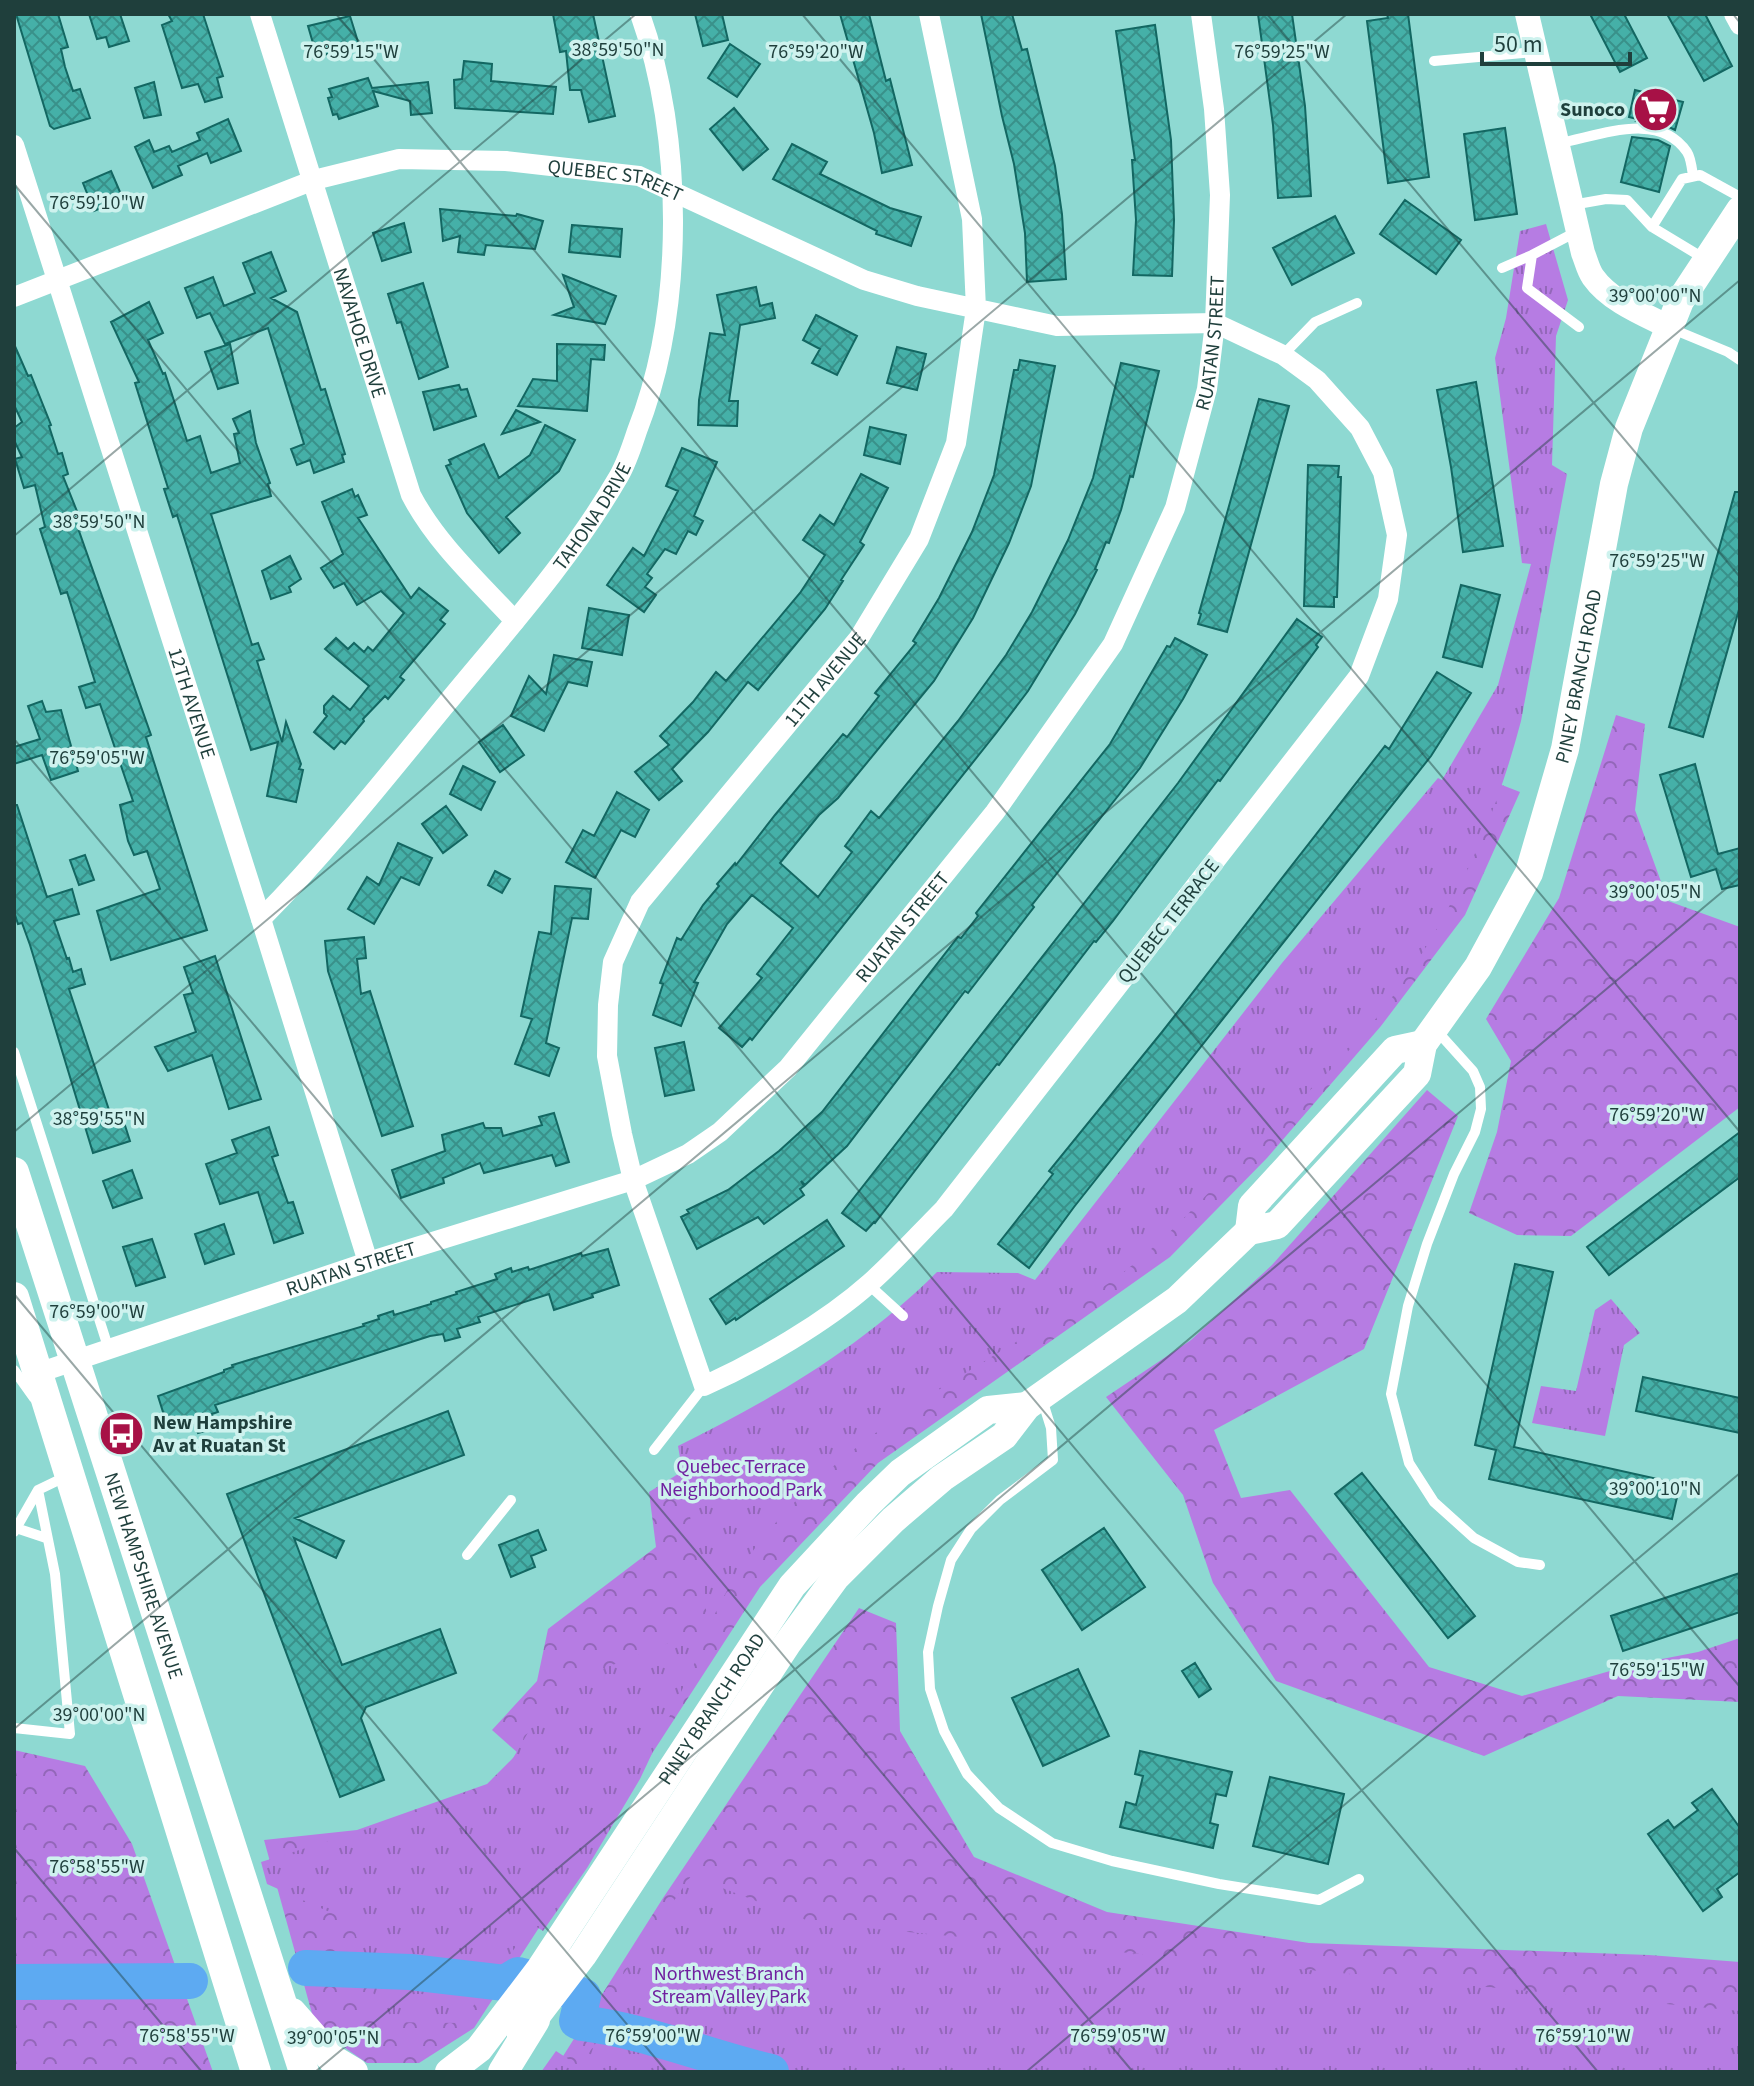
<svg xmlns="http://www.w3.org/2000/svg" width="1754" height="2086" font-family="'Source Sans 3',sans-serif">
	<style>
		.forest { fill: url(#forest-crowns) }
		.park { fill: url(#park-tufts) }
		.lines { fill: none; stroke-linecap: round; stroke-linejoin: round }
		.river { stroke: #5daaf2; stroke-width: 36 }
		.building { fill: url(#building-cross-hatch); stroke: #136762; stroke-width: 2 }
		.service { stroke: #fff; stroke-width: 10 }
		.minor { stroke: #fff; stroke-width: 20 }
		.tertiary { stroke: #fff; stroke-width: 24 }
		.secondary { stroke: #fff; stroke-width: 28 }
		.primary { stroke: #fff; stroke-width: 30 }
		.ticks { fill: none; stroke: #1f3f3c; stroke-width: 2; stroke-opacity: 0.45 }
		.labels { text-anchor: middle; stroke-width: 7; stroke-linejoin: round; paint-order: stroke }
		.poi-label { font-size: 20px; font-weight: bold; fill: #1f3f3c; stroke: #cef2ee; text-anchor: end }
		.street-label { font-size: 20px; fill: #1f3f3c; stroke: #cef2ee }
		.park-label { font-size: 20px; fill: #7020a0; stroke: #cef2ee }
		.ticks-label { font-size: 20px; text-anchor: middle; fill: #1f3f3c; stroke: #cef2ee; stroke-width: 7; stroke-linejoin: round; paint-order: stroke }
	</style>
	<defs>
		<pattern id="forest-crowns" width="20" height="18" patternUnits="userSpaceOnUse" patternTransform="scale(2)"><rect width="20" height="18" fill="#b67ce3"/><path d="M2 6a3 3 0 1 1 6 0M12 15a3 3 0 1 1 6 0" fill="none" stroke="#9367b9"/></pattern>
		<pattern id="park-tufts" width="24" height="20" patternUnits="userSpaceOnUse" patternTransform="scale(2)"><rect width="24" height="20" fill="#b67ce3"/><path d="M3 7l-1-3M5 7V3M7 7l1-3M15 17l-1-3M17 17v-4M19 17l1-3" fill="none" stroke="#9367b9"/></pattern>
		<pattern id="building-cross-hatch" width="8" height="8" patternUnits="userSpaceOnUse" patternTransform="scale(2)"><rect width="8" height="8" fill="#45b0a8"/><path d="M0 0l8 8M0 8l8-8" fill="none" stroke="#39918a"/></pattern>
	</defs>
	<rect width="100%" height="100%" fill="#8ed9d2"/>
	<!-- forest -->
	<path class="forest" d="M1616,715L1645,724L1635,810L1668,901L1740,927V1107L1571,1236L1517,1235L1469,1213L1497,1132L1511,1061L1486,1019L1559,898Z
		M1489,780L1520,792L1465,915L1381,1026L1267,1158L1170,1257L878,1463L760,1587L474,2028L419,2063H367L316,2028L264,1840L357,1830L487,1784L518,1753L492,1730L537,1681L548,1629L656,1547L649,1492L772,1416L1067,1293Z
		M1427,1090L1458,1116L1364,1349L1214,1430L1241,1498L1290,1490L1429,1667L1522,1696L1631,1665L1698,1652L1740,1638V1702L1618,1696L1484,1756L1276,1681L1213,1583L1183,1495L1106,1397L1191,1340L1272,1265Z
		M859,1608L896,1623L900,1731L974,1857L1107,1912L1309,1943L1649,1955L1740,1962V2072H553L663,1898Z
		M14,1750L85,1766L132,1844L213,2072H14Z"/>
	<!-- park -->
	<path class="park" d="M1546,224L1568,300L1556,336L1552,465L1567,474L1521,721C1490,840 1435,953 1353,1046C1318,1084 1279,1120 1243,1157C1199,1202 1158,1249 1106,1285C963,1382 782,1458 709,1627L678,1446C773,1399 862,1347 937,1272L1018,1273L1035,1280L1282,963L1438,778L1442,780L1498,685L1531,564L1522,563L1495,358L1506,318L1520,231Z
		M1611,1299L1640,1333L1624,1345L1605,1436L1532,1423L1541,1386L1576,1391L1595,1310Z
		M686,1636L705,1641L640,1779L587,1868L543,1931L532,1924L461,2023L382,2022L352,1922L267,1884L261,1862L495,1789L554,1688Z
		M691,1876L814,1923L1740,2011V2072H541L556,2051L579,2066L633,1993L620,1979Z"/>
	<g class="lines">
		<!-- river -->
		<path class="river" d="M306,1968L410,1972L505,1983L518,1975L549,1983L583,1996L577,2021L582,2023C646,2031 708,2057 771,2072
			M14,1982L190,1981"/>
	</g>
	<!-- building -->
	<path class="building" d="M16,14H58L68,47L61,49L65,67L73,91L80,89L90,118L54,129L50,126Z
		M89,14H120L129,41L109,47L106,37L97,39Z
		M168,14H203L223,76L217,78L222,97L205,102L198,84L182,88L162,25L172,21Z
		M553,14H593L615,116L589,122L581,90H570L566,51L560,52Z
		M695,14H722L728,40L703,46Z
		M840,14H869L886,81L890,79L912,165L882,173L874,133Z
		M981,14H1012L1022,50L1027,49L1055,166L1062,214L1066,279L1027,282L1025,233L1014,164L1002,116Z
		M1258,14H1292L1305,106L1311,196L1278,198L1273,125Z
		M1387,14H1408L1429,177L1388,183L1367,21L1388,18Z
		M1590,14H1624L1647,58L1620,72Z
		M1667,14H1705L1732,66L1704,81Z
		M350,16L359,45L317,57L308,26Z
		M1155,25L1171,140L1174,220L1172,276L1133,275L1136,220L1132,160H1135L1116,31Z
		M730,44L760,64L737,97L708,78Z
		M464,61L492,64L491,81L556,87L553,114L455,108L454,80L462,79Z
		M368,78L372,88L428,82L432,113L411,115L410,101L373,91L378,106L339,119L337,114L333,115L328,98L332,97L329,89Z
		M154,82L161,115L144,118L135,88Z
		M1635,90L1683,102L1675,130L1663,124L1636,121L1637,119L1629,117Z
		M734,108L768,149L743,170L710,129Z
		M228,119L241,151L211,163L207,153L178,166L182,175L153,188L135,147L149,140L154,152L169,146L172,152L200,140L197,133Z
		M1505,128L1517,214L1475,220L1464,134Z
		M1632,137L1658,140L1670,146L1659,192L1621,182Z
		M792,144L827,162L820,174L890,208L921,217L911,246L876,234L877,231L773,179Z
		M111,171L123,199L94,211L83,183Z
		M1405,200L1461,240L1436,274L1380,234Z
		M440,209L516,216L517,214L543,221L535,249L486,245L484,255L458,252L460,236L443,241Z
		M1335,216L1354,253L1292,285L1273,248Z
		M404,223L411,252L382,261L373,233Z
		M572,225L622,229L620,257L569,252Z
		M271,252L286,291L271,298L297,312L321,390L325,389L345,454L342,455L344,462L314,473L310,460L297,465L291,449L304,444L268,328L225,344L210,313L197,318L185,288L213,277L224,306L255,293L243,263Z
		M563,275L616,296L605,324L554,315L574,307Z
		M423,283L448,367L419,379L401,322L397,323L388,294Z
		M756,287L760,306L772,303L775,318L740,325L729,401H738L737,426L698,425L699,400L710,333L725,335L717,295Z
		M149,302L163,333L148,340L163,374L165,373L187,441L200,436L211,473L240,463L234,434L239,433L233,419L250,411L256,443L270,483L268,484L271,496L211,514L252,645L258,643L264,659L257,661L282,742L286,722L301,764L299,769L303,770L296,802L267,796L278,742L251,750L177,515L173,517L164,489L168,488L135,383L139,382L111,322Z
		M816,315L857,336L837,375L812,363L820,349L803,340Z
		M14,344L28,376L31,375L51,425L49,426L58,454L62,453L68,474L63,476L84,529L79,531L151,735L146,737L207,930L111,960L97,911L160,889L147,851L134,855L128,841L120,805L133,801L100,704L86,708L79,687L95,682L67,592L61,594L40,529L45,527L35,485L24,488L15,459L22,457L14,440V428L22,422L14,405Z
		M230,344L238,383L218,389L205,352Z
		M557,344L605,345L604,360L591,359L587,411L518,406L533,379L557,381Z
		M897,347L926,354L917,390L887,383Z
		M1020,360L1055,366L1031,486L1009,543L973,618L934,681L838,798L819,815L780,863L818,897L852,852L845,846L871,811L879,818L958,721L1006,655L1032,612L1068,540L1093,478L1121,363L1159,371L1133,477L1130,476L1121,510L1109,543L1106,542L1095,569L1097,570L1075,614L1028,691L997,732L752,1040L750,1038L742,1047L719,1028L762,978L757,974L793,928L752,895L727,924L694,982L698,983L681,1026L653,1015L663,984L660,983L677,938L681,940L703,905L719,886L717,884L735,863L736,865L775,815L843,734L847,737L879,696L875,693L916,643L913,641L939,598L972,532L994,475L1014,370H1018Z
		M1476,382L1503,546L1463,552L1451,467L1437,390Z
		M459,385L461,390L467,389L476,416L434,430L423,392Z
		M1259,399L1289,406L1227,632L1198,624L1201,614L1199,613Z
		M516,410L540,422L502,434Z
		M545,425L575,440L559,471L506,517L520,533L499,553L467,513L446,466L451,464L449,460L484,444L499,478L530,455Z
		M870,427L906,435L900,464L864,455Z
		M682,448L717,462L694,516L703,521L696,535L688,531L676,554L665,549L647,574L652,578L645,587L656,595L644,612L607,585L633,548L644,556L678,491L666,486Z
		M1308,465L1339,466L1338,477H1341L1337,597H1334V607L1304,606Z
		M861,474L888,488L860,542L864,545L841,580L843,581L825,609L758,690L748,682L708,732L672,769L682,781L659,800L635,772L669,745L660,736L693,702L716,672L726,681L800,593L825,555L803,540L820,515L834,525Z
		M352,489L355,497L358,495L367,515L358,518L411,598L419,588L448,611L440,620L445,624L402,674L400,677L404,680L388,699L385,696L363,719L364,721L345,744L341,741L334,749L314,732L327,716L324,713V706L333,696L350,710L369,686L325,649L336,638L348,649L354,643L364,652L368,647L373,651L404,613L381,591L357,605L344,583L334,588L321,568L343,554L322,502Z
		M1735,492H1740V606L1703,737L1669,727Z
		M290,556L301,579L289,587L291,592L271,599L262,571Z
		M1461,585L1500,595L1482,667L1443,657Z
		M589,608L629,615L622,655L582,648Z
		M1297,619L1322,637L1316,645L1318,647L1220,781L1218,780L1113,921L1096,942L1094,941L999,1065L997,1064L975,1092L875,1223L874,1222L866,1231L842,1213L1178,783Z
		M1175,638L1207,655L1183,699L1140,768L1032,905L1034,907L968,993L965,991L847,1146L805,1185L801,1181L804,1186L800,1189L804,1195L764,1224L758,1217L697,1249L681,1217L689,1213L687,1210L728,1190L779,1151L822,1112L958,937L961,938L978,916L976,913L1110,744L1167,646L1170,647Z
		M554,655L592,662L587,686L568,682L544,731L511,716L529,676L546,694Z
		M1437,672L1471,693L1431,756L1074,1207L1029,1268L998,1244L1053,1174L1049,1171L1162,1032L1385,746L1389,749Z
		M42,701L46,712L61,710L78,771L51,780L42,755L14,764V747L40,739L28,706Z
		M503,725L524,755L500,772L479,742Z
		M1695,764L1718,854L1740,848V885L1722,889L1716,869L1691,877L1660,775Z
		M463,766L495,782L481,810L450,794Z
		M617,792L649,810L635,837L621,830L595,878L566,862L583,830L594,836Z
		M14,805H17L47,897L72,889L79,914L54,921L67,959L69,958L73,972L81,969L85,984L69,989L111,1116L121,1113L130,1141L93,1153L30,945L22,923L18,924L14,912Z
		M446,806L467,835L443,853L422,824Z
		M398,843L432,858L419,885L401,877L374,924L348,909L367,877L379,885Z
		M85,855L94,880L79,885L70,860Z
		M495,871L510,879L502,893L488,885Z
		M555,886L591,889L588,919L572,918L546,1043L559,1048L549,1076L515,1064L532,1019L521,1016L539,932L551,934Z
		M364,937L366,958L357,959L361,994L370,991L413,1126L382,1136L328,971L325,941Z
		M215,956L261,1099L229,1109L212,1055L168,1071L155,1047L196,1032L184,995L193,993L184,967Z
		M684,1042L694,1090L665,1096L655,1048Z
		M554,1113L569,1162L556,1166L552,1155L484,1173L480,1163L443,1178L444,1183L401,1198L392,1170L445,1151L442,1135L483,1123L485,1128H501L503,1136L542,1125L539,1117Z
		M269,1127L278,1155L272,1157L288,1203L293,1202L303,1233L274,1243L258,1192L220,1204L206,1164L237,1153L232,1140Z
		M1740,1132V1177L1609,1275L1587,1247Z
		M132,1170L142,1198L113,1208L103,1181Z
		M827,1220L844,1246L736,1320L735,1318L726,1324L710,1299Z
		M224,1224L234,1254L205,1264L195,1234Z
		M152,1239L165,1277L136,1286L123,1247Z
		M608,1249L619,1285L592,1294L593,1297L554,1310L549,1294L478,1317L480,1322L457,1329L460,1337L445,1341L443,1334L430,1336L215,1405L218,1412L212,1414L216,1428L198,1433L193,1420L168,1428L158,1396L224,1372V1370L233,1367L232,1365L364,1326L363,1324L379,1319L378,1316L393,1311L394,1315L431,1304V1302L457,1294L456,1292L497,1279L495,1274L511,1268L512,1272L528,1267L529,1270L581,1253L582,1256Z
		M1515,1264L1553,1272L1514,1447L1680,1484L1672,1519L1489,1479L1496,1450L1475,1445Z
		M1643,1377L1740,1398V1433L1636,1411Z
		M448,1411L464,1455L295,1518L344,1541L336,1558L294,1538L342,1665L440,1629L456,1673L366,1707L361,1718L384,1780L340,1797L227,1494Z
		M1362,1473L1475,1616L1448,1638L1335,1494Z
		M1104,1528L1145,1587L1082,1630L1042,1570Z
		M538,1530L546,1550L531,1556L535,1567L511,1577L499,1545Z
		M1740,1573V1612L1623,1651L1611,1616Z
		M1195,1663L1211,1689L1199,1697L1182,1671Z
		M1078,1669L1109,1736L1043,1766L1012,1698Z
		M1140,1751L1232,1772L1226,1796L1216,1794L1210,1823L1218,1825L1213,1848L1120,1827L1126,1802L1136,1805L1143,1776L1135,1774Z
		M1270,1777L1344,1794L1328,1864L1253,1846Z
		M1712,1789L1740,1828V1872L1717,1889L1722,1897L1703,1911L1648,1834L1668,1820L1674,1828L1698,1810L1692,1803Z"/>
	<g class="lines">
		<!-- service -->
		<path class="service" d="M1434,61L1534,52
			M1559,143C1599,136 1659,110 1687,152C1691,158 1692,169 1693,176
			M1572,205L1606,199L1627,200L1652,227
			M1578,231L1532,255L1527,288L1579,327
			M1705,259L1652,227L1682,179L1700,175L1740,197
			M1502,268L1532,255
			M1670,328L1728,352L1740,360
			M1283,355L1315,322L1357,303
			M1437,1031L1473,1071L1480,1087L1481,1109L1475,1132L1454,1174L1427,1244L1408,1306L1391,1394L1409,1463L1434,1502L1474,1538L1518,1562L1540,1565
			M14,1052L109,1350
			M869,1285L903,1316
			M14,1370L34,1398
			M1042,1399L1051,1428L1053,1460L1000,1500L971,1529L951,1560L938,1606L928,1652L930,1689L944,1731L967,1774L999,1808L1052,1843L1112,1861L1219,1884L1319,1900L1359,1879
			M654,1450L704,1386
			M16,1528L46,1538
			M14,1532L38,1490L67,1476
			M467,1555L511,1500
			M14,1728L70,1734L55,1574L38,1490"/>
		<!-- minor -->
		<g class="minor">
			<path id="s1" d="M260,14L411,495C436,543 478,581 515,621"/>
			<path d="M1734,14L1740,25"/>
			<path id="s2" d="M14,145L261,919L368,1262"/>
			<path id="s3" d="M14,297L314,180L399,159L506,161L639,176L864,280L917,296L1057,326L1215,323L1283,355L1317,380L1360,428L1383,472L1397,535L1388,599L1359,676L944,1209C919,1234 896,1260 870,1283C825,1323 759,1361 704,1386L633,1180L622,1134L607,1056L608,1005L613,962L640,902L859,638L919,539L956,443L976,309L972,219L929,14"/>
			<path id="s4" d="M261,919C328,851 387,776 447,703C508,629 571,559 619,476C627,462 632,446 637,431C685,309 684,137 640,14"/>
			<path id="s5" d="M38,1373L368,1262L633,1180L688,1154L720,1132L788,1068L995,812L1113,644L1175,508L1207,389L1215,323L1220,195L1214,109L1201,14"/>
		</g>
		<!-- tertiary -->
		<path class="tertiary" d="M1527,14L1583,253C1586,260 1588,270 1593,277C1610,301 1643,314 1669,327"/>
		<!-- secondary -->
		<g class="secondary">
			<path d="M1249,1231L1252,1206L1395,1050L1423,1044"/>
			<path id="s6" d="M521,2036L583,1955L787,1644L836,1577L893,1520L942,1478L1004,1436L1027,1406L1177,1300L1249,1231L1277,1225L1417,1074L1423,1044L1478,967L1529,873L1565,749L1614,484L1629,428L1680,301L1740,210"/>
			<path id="s7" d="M449,2072L479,2049L540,1969L792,1586L868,1504L900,1473L988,1410L1027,1406"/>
		</g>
		<!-- primary -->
		<g class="primary">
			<path id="s8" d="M14,1172L304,2072"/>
			<path d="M14,1297L256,2072"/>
			<path d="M292,2013L333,2060L353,2072"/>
			<path d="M503,2072L535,2020"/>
		</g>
	</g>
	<!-- ticks -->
	<path class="ticks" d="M336,14L1740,1687M802,14L1740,1132M1267,14L1740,577M1733,14L1740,23M14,184L1598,2072M14,536L636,14M14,739L1133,2072M14,1132L1347,14M14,1294L667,2072M14,1729L1740,280M14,1848L202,2072M315,2072L1740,877M1026,2072L1740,1473M1737,2072L1740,2070"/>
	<!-- icons -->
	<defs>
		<symbol id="supermarket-disc" viewBox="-11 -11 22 22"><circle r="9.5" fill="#a71146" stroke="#cef2ee"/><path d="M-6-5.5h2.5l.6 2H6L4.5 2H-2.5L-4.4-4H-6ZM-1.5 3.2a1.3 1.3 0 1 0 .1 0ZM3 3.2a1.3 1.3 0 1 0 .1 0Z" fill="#fff"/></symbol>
		<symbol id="bus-disc" viewBox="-11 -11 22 22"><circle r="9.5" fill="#a71146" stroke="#cef2ee"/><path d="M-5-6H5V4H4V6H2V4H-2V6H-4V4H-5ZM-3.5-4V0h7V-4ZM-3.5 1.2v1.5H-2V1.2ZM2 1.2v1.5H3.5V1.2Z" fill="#fff"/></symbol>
	</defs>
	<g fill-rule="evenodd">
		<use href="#supermarket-disc" x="1630" y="84" width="51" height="51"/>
		<use href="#bus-disc" x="96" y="1408" width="51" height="51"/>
	</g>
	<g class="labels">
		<!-- poi labels -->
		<g class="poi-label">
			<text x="1625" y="116">Sunoco</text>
			<text x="153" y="1429" text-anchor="start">New Hampshire<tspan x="153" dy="23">Av at Ruatan St</tspan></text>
		</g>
		<!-- street labels -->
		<g class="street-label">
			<text dy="7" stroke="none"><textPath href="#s3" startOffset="628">QUEBEC STREET</textPath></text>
			<text dy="7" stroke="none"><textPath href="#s1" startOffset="334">NAVAHOE DRIVE</textPath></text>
			<text dy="7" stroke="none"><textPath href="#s5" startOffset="1672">RUATAN STREET</textPath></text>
			<text dy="7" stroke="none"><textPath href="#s4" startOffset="522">TAHONA DRIVE</textPath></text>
			<text dy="7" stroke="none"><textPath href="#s6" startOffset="1768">PINEY BRANCH ROAD</textPath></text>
			<text dy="7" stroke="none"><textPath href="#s3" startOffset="3468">11TH AVENUE</textPath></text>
			<text dy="7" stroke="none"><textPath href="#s2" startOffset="586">12TH AVENUE</textPath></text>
			<text transform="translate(1168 921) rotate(-52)" y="7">QUEBEC TERRACE</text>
			<text dy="7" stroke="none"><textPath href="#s5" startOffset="1000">RUATAN STREET</textPath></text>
			<text dy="7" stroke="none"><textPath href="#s5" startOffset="330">RUATAN STREET</textPath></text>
			<text dy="7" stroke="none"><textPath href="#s8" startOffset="424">NEW HAMPSHIRE AVENUE</textPath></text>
			<text dy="7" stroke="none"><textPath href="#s7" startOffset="450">PINEY BRANCH ROAD</textPath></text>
		</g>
		<!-- park labels -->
		<g class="park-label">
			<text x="741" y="1473">Quebec Terrace<tspan x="741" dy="23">Neighborhood Park</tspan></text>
			<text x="729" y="1980">Northwest Branch<tspan x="729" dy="23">Stream Valley Park</tspan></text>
		</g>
	</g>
	<g class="ticks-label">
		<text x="618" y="56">38°59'50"N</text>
		<text x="816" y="58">76°59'20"W</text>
		<text x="351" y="58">76°59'15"W</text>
		<text x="1282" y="58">76°59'25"W</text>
		<text x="97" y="209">76°59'10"W</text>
		<text x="1655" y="302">39°00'00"N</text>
		<text x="99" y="528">38°59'50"N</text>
		<text x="1657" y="567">76°59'25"W</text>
		<text x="97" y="764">76°59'05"W</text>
		<text x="1655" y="898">39°00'05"N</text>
		<text x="1657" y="1121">76°59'20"W</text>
		<text x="99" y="1125">38°59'55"N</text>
		<text x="97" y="1318">76°59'00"W</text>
		<text x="1655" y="1495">39°00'10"N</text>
		<text x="1657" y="1676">76°59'15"W</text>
		<text x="99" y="1721">39°00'00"N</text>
		<text x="97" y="1873">76°58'55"W</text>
		<text x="187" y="2042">76°58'55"W</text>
		<text x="653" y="2042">76°59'00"W</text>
		<text x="1118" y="2042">76°59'05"W</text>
		<text x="1583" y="2042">76°59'10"W</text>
		<text x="333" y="2044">39°00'05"N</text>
	</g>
	<!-- border -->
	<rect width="1754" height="2086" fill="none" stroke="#1f3f3c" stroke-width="32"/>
	<!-- scale -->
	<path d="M1482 52v12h148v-12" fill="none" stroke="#1f3f3c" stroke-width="4"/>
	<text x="1494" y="52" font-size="24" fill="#1f3f3c" stroke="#cef2ee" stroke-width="6" paint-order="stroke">50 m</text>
</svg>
